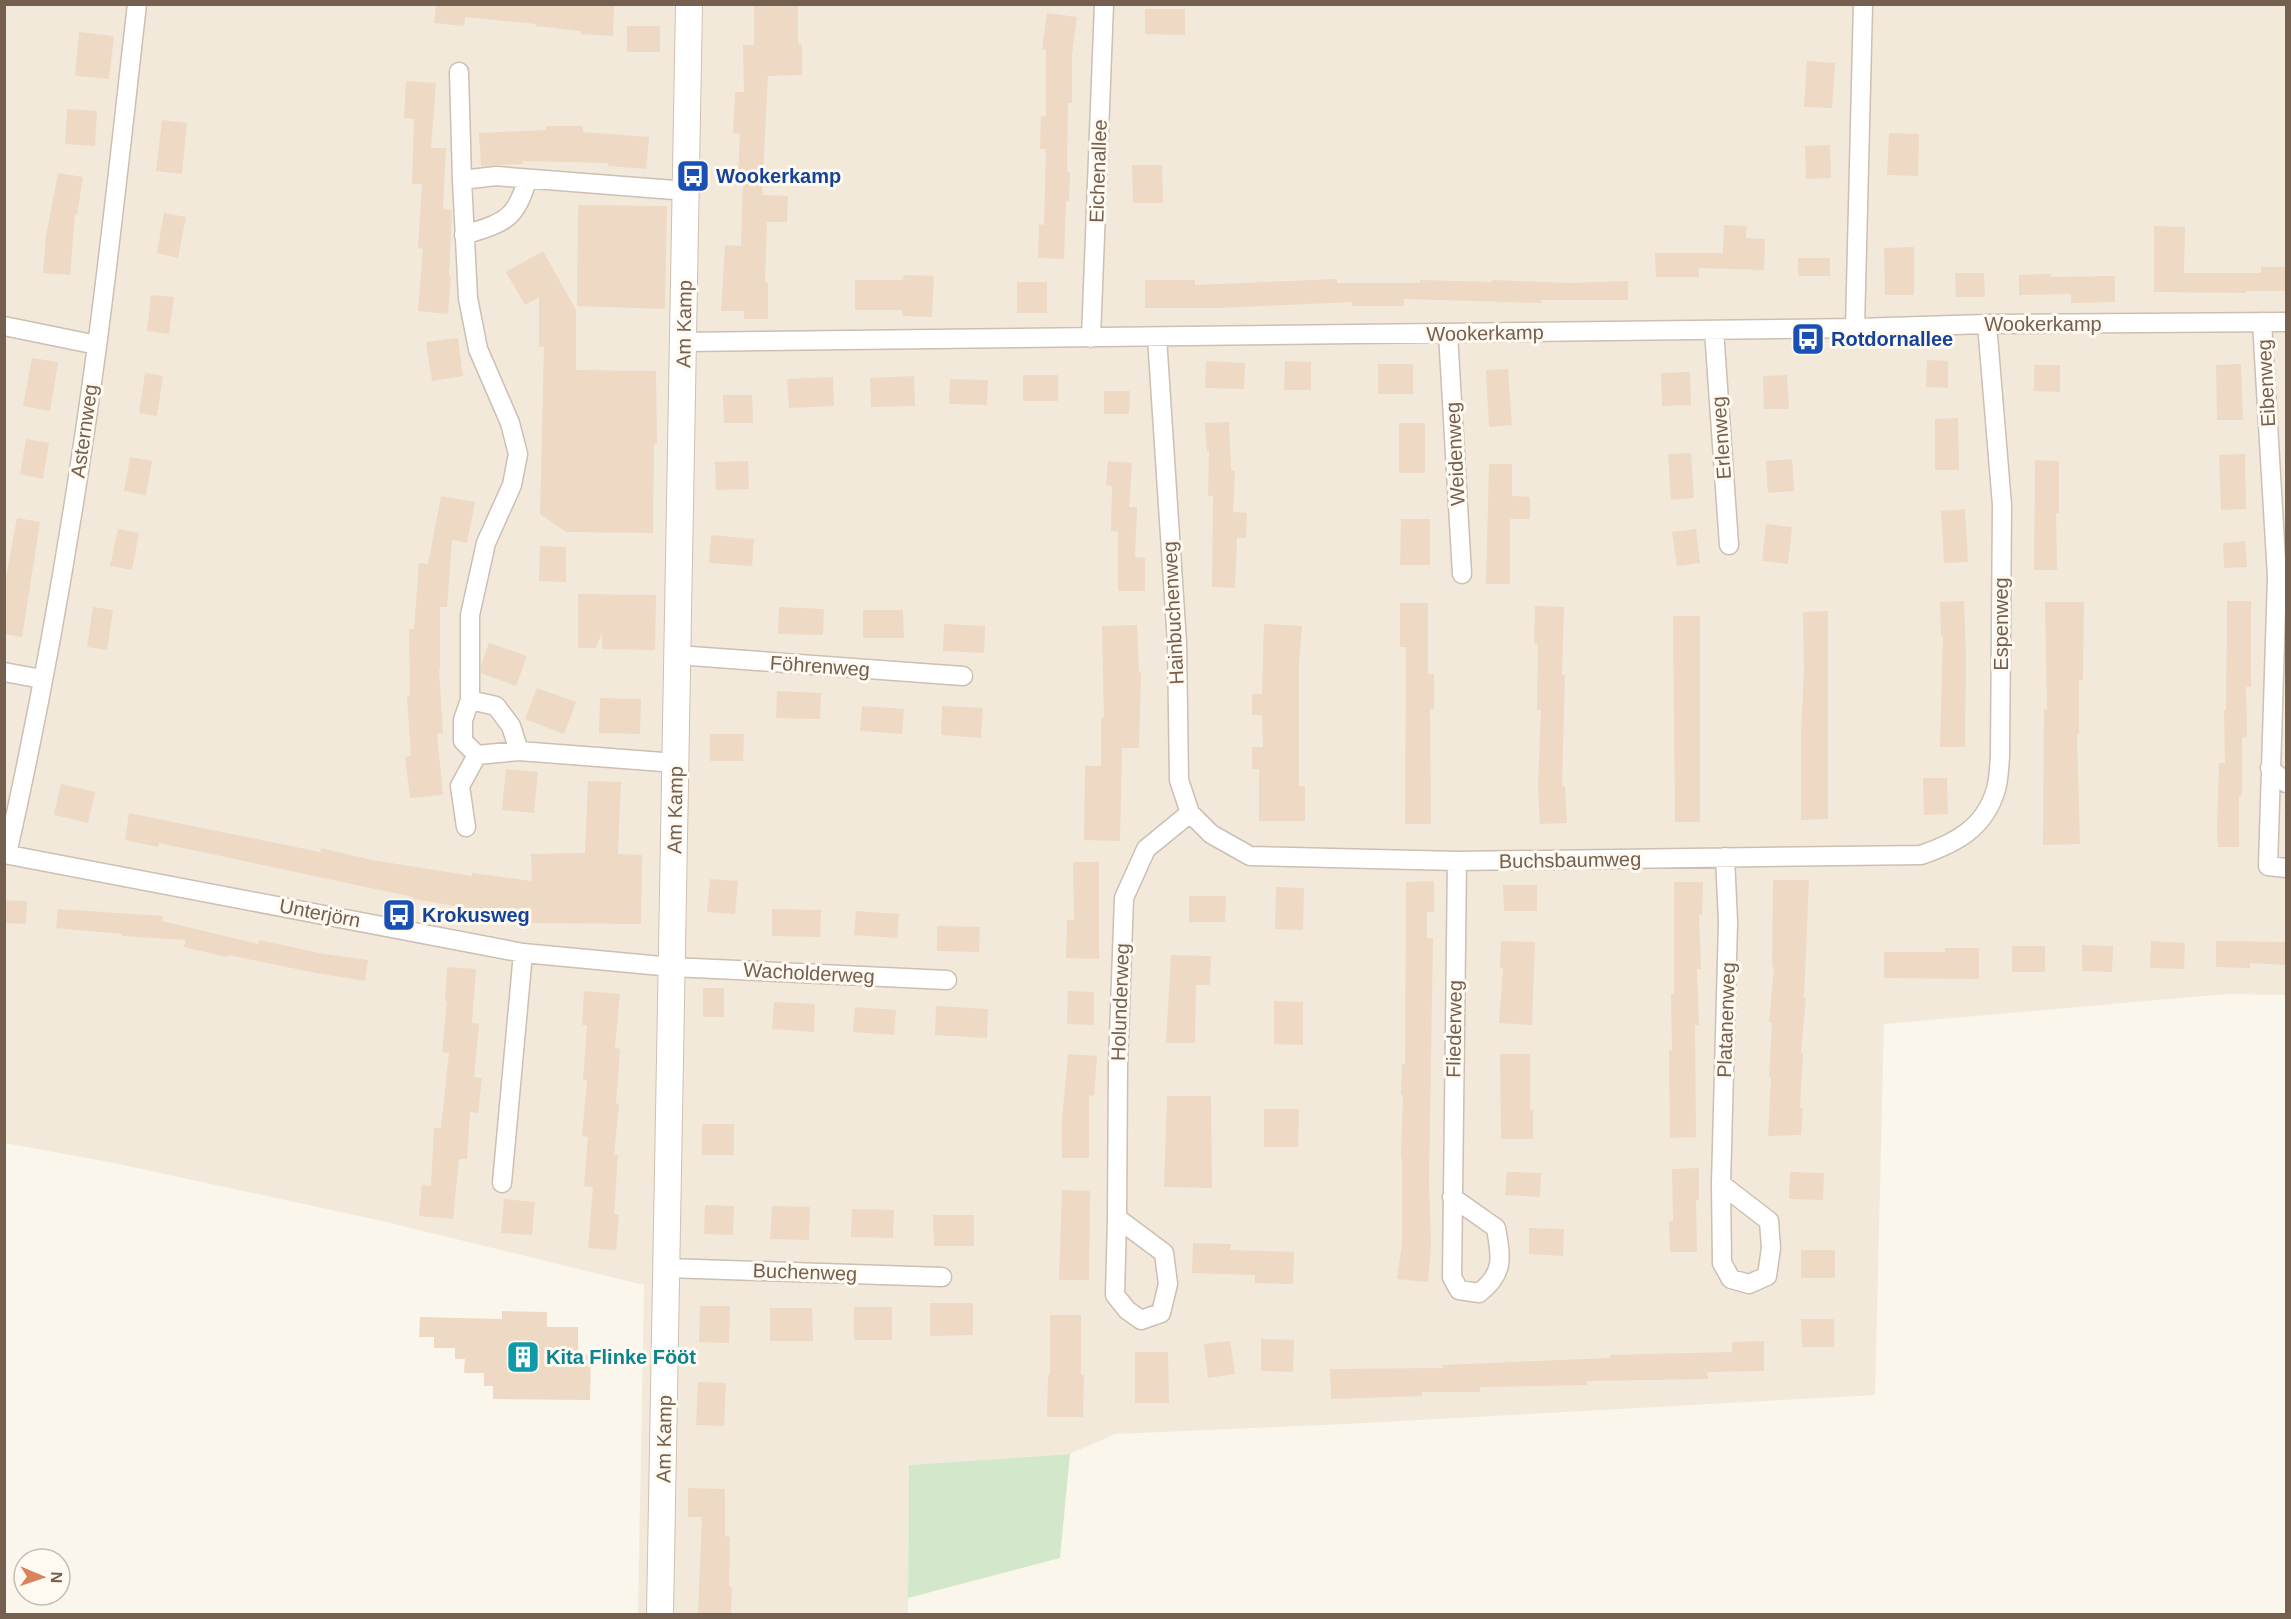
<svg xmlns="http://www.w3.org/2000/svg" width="2291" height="1619" font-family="Helvetica,sans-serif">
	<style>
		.residential { fill: #f2e9da }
		.green { fill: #d3e8ca }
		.building { fill: #eed9c4 }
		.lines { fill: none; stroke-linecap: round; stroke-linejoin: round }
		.street-casing { stroke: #cdbfb1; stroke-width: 21 }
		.secondary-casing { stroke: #cfc0af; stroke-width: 28 }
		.street { stroke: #fff; stroke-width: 18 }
		.secondary { stroke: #fff; stroke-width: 26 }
		.labels { text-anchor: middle; stroke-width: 6; stroke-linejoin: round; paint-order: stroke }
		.street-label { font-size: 20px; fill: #75604f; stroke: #fefaf1 }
		.transit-label { font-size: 20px; font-weight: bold; fill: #164399; stroke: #fefaf1; text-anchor: start }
		.culture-label { font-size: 20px; font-weight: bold; fill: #0d838f; stroke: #fefaf1; text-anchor: start }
	</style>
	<rect width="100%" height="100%" fill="#fbf6eb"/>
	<!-- residential -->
	<path class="residential" d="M4,5H2286V995L2227,994L1884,1024L1875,1395L1346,1424L1115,1434L1070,1454L909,1465L908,1614H638L644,1285L382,1221L114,1163L5,1143Z"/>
	<!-- green -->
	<path class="green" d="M1070,1454L1060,1558L908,1598L909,1465Z"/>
	<!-- building -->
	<path class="building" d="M436,4L614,5L613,36L581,34V31L536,26V24L465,17L464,26L434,23Z
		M754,4H798V44H802V75L768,76L762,195L788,196L787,222H767L765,282H768V319H744V311H721L725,245L741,246L743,181H738L740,134L733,133L735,92H744L743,45H754Z
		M1145,9H1185V35L1145,34Z
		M1047,13L1077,17L1072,54V103H1068L1067,172H1070L1069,201H1066L1064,259L1038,258L1039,224L1044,225L1046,149H1040L1041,116H1046V50L1042,49Z
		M627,26H660V52H627Z
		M79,32L114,36L109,79L75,76Z
		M1807,61L1835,63L1832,108L1804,107Z
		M406,81L436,83L431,148H446L443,209L452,210L449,276H451L448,314L418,311L423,249L418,248L422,184H412L414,119L404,118Z
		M67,109L97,111L95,146L65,144Z
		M162,120L187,123L182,174L156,171Z
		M546,126H583V132L649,137L646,169L608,166V163L564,162L523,161V164L481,166L479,133L546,130Z
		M1889,133L1919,134L1918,176L1887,175Z
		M1830,145L1831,178L1806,179L1805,146Z
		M1132,165H1162L1163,203H1133Z
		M58,173L83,177L77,215L75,214L70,275L43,273L46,236Z
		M578,205L667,206L665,309L577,306Z
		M164,213L186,217L178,258L157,253Z
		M1724,225L1747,226L1746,238L1765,239L1764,270L1699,268V277H1656L1655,253H1723Z
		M2154,226L2185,227L2184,273H2261V267H2286V291H2246V293L2154,292Z
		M1914,247V295H1885L1884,248Z
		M543,251L576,310V370L656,371L657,444H654L653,533L566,532L540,514L544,347H539V297L525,305L506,272Z
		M1798,258H1830V276H1798Z
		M1955,273H1984L1985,297H1956Z
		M2051,274V277L2115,276V302L2071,303V294L2019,295V275Z
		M904,275L934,276L932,317L902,316V310H855V280H903Z
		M1337,279V283H1420V280L1492,282V280L1571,283L1628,281V300H1541V303L1404,299V306H1352V302L1219,308H1145V280H1195V285Z
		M1017,282H1047V313H1017Z
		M151,295L174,297L169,334L147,331Z
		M458,338L463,376L432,381L426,342Z
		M32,358L58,362L50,411L23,406Z
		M1927,360L1948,361V388L1926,387Z
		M1206,361L1245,363L1244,389L1205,388Z
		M1285,361L1311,362V390H1284Z
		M1378,364H1413V394H1378Z
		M2241,364L2243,420H2217L2216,365Z
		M2034,365H2060V392L2034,391Z
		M1508,369L1512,425L1489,427L1486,370Z
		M1690,372L1691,405L1662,406L1661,373Z
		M145,373L163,376L157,416L139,413Z
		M1023,375H1058V401H1023Z
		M1787,375L1789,409H1764L1763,376Z
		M914,376L915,406L871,407L870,378Z
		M833,377L834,406L789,408L787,379Z
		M950,379L988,380L987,405L949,404Z
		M1104,391H1130L1129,414H1104Z
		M723,395H752L753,423H724Z
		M1958,418L1959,470H1935V419Z
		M1229,422L1231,470L1235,471L1233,512L1247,513L1246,538H1237L1235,588L1212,587L1213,496H1208L1209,451H1207L1205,423Z
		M1399,423H1425V473H1399Z
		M26,439L49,443L43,479L20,474Z
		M1691,453L1694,498L1671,500L1668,454Z
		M2245,454L2246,509L2221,510L2219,455Z
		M130,457L152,461L146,495L124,491Z
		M1792,459L1794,491L1768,493L1766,461Z
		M2035,460L2059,461V513H2056L2057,570H2034Z
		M748,461L749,489L716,490L715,462Z
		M1108,461L1132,463L1129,507H1137L1135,557L1145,558V591H1118V532L1111,531L1112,486L1106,485Z
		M1489,464H1512V496L1530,497V519H1510V584H1486Z
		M441,496L475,502L467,543L452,540L447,607H440V670H439L443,734H437L443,795L410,798L405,757L411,756L407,696L410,695L409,629H414L419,563L428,564Z
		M1965,509L1968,562L1944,563L1941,511Z
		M17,518L40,522L22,637L4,634V588Z
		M1401,519H1430V565H1400Z
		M1766,524L1792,527L1788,564L1762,561Z
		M118,529L139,533L132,570L110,566Z
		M1696,529L1700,563L1677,566L1672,532Z
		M711,535L754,539L752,566L709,563Z
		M2245,541L2247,567L2224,568L2223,543Z
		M540,546L566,547V582L539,581Z
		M578,594L656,595L655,650L602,649V632L596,648H578Z
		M1964,601L1966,658L1965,747H1940L1943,636H1941L1940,602Z
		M2227,601H2251V687H2246L2247,737L2242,738V796H2239V847H2218L2217,831L2219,763H2225L2224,710H2226Z
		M2045,602H2084L2083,680H2079V734H2077L2080,844L2043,845L2044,709H2047Z
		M1400,603H1428V674H1434V709H1430L1431,824H1405L1406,647H1400Z
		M1535,606L1564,607L1562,675H1565L1562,786H1565L1567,823L1540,824L1538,787L1541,710H1537L1538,644H1534Z
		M93,607L113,610L107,650L87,647Z
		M779,607L824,609L823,635L778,634Z
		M863,610H903L904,638H863Z
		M1828,611V819L1801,820V733L1804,672L1803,612Z
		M1673,616H1700V822H1675Z
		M944,624L985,626L984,653L943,651Z
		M1264,624L1302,626L1299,663V786H1305V821H1259V769H1252V747H1263L1262,715H1252V694H1262Z
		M1137,625L1139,672H1141L1139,748H1122L1120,841L1084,840L1085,766H1101V718H1104L1102,626Z
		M489,643L527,656L516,686L481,673V665Z
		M537,688L576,702L564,734L525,719Z
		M777,691L821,693L820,719L776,718Z
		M600,698L641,699L640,734L599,733Z
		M862,706L904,709L902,734L860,731Z
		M942,706L983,708L981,738L941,735Z
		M710,734H744L743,761H710Z
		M506,769L538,772L534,813L502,810Z
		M1923,778H1947L1948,814L1924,815Z
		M588,781L621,782L618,854L642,855L641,924L527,923V918L413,899V897L159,843L158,847L125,840L129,813L320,852L321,848L372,860L472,876V873L532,881L531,854L585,853Z
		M61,784L95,792L88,823L54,815Z
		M1073,862H1099V959L1066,958L1067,920H1074Z
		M710,879L738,881L735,914L707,912Z
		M1773,880H1809L1804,998H1806L1801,1053H1803L1800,1108H1803L1801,1135L1768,1136L1771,1077H1769L1772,1023L1769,1022L1774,967H1772Z
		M1434,881V912H1427V938H1433L1429,1183L1431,1246L1428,1282L1397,1279L1402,1244V1158H1401L1403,1095H1401L1402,1064H1405L1406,882Z
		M1674,882H1703L1702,915H1699L1701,969H1697L1699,1025H1695L1696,1137L1670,1138L1669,1050H1672L1671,994H1674Z
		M1503,885H1537V911H1504Z
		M1276,887L1304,888L1303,930L1275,929Z
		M1189,896H1226L1225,922H1189Z
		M4,900L27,901L26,924L4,923Z
		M58,909L163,916L162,921L258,944L259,940L324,954L368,960L365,981L316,973L228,955L227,957L184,947L186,940L122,936V934L56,928Z
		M772,909L821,910L820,937L772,936Z
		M856,911L899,914L897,938L854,935Z
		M937,926L980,927L979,952L937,951Z
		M1501,941L1535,942L1532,1025L1499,1023L1503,968H1500Z
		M2151,941L2185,943L2184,969L2150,968Z
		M2216,941L2286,942V965L2250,963V968L2216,967Z
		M2082,945L2113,946L2112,972L2082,971Z
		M2012,946H2045V972H2012Z
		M1945,948H1979V979L1884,978V952H1945Z
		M1171,955L1211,956L1210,985H1196L1195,1043H1166Z
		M447,967L476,969L472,1023L479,1024L474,1077L482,1078L478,1113L470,1112L467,1159H459L453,1219L419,1216L422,1185L431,1186L434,1128H441L449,1053L442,1052L447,1001H445Z
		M703,988H724V1017H703Z
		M584,991L620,994L615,1048L620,1049L616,1104H619L614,1155H618L614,1214L619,1215L616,1250L588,1248L593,1187L584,1186L588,1137L582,1136L587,1080H583L587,1025H582Z
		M1068,991L1094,992V1025L1067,1024Z
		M1274,1001L1303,1002V1045L1274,1044Z
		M774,1002L815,1004L814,1032L772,1029Z
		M936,1006L988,1009L987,1038L935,1035Z
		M855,1007L896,1010L894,1035L853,1032Z
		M1068,1054L1097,1056L1094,1096L1089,1095V1158H1062V1120Z
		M1500,1054H1530V1110H1533V1139H1501Z
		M1167,1096H1211L1212,1188L1164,1187Z
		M1264,1109H1299L1298,1147H1264Z
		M702,1124H734V1155H702Z
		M1699,1168V1200H1696L1697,1252H1670L1669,1221H1673L1672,1169Z
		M1507,1172L1541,1173L1540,1197L1505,1195Z
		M1790,1172L1824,1173L1823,1200L1789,1199Z
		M1062,1190L1090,1191L1089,1280H1059Z
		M504,1199L535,1202L532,1235L501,1233Z
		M705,1205L734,1206L733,1235L704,1234Z
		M772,1206L810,1207L809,1240L770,1239Z
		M852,1209L894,1210L893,1238L851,1237Z
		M933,1215H974V1246H934Z
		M1529,1228L1564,1229L1563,1256L1529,1254Z
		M1193,1243L1231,1244L1230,1250L1294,1252L1293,1284L1255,1283V1275L1192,1273Z
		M1801,1250H1835V1278H1801Z
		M930,1303H973V1335L930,1336Z
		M700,1306H730L729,1343L699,1342Z
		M854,1307H892V1340H854Z
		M770,1308H812L813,1341H770Z
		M502,1311L547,1312V1327H578V1355H591L590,1400L493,1399V1386H484V1373H464L465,1359H455V1348H434V1337H419L420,1317L502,1319Z
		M1050,1315H1081V1375H1084L1083,1417H1047L1048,1375H1050Z
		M1801,1319H1834V1347H1802Z
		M1261,1339L1294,1340L1293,1372L1261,1371Z
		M1230,1341L1235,1374L1208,1378L1204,1344Z
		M1764,1341V1371L1707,1372L1708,1379L1587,1381V1385L1480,1387V1392H1422V1396L1331,1399L1330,1369L1443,1368V1365L1610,1358V1355L1732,1352V1342Z
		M1135,1352H1168L1169,1403H1135Z
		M698,1382L726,1383L724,1426L696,1425Z
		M688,1488L725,1489V1536L730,1537L729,1587H732L731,1614H698L702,1517H688Z"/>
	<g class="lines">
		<defs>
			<path id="street" d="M459,72L462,180
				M464,235C502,223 516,221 527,180
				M2262,322L2277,577L2268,866L2286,868
				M4,326L97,345
				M1855,328L1863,4
				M1714,330L1729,545
				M1448,333L1462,574
				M1157,337L1177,643L1179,780L1190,813L1211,834L1250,856L1457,861L1921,855C1956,843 1985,828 1996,789C1999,779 1999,767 2000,757L2002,505L1987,324
				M1091,338L1104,4
				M683,342L1855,328L1987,324L2286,322
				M677,655L963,676
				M4,672L42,679
				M470,700L463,720V741L477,755L519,751
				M676,763L519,751L511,726L496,706L470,700V615L486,543L512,485L518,454L510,423L478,349L468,298L462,180L496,176L687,191
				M2270,768L2286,783
				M466,827L460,786L477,755
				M4,854L523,953L672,967L947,980
				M7,854C45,686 74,516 97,346C112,233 124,118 137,4
				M502,1183L523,953
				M1721,1184L1769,1221L1771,1248L1767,1276L1749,1284L1731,1279L1722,1263L1721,1184L1728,922L1725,857
				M1452,1197L1496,1228C1501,1257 1505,1273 1479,1293L1459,1290L1452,1277L1457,861
				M1117,1218L1164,1253L1168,1284L1161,1313L1141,1320L1127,1310L1115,1295L1117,1218L1118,1063L1124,898L1146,849L1190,813
				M667,1268L942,1277"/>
			<path id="secondary" d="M660,1614L689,4"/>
		</defs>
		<!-- street casing -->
		<use href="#street" class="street-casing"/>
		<!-- secondary casing -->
		<use href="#secondary" class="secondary-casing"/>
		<!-- street -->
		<use href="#street" class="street"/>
		<!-- secondary -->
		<use href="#secondary" class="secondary"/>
	</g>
	<!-- icons -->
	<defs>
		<symbol id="bus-square" viewBox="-11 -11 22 22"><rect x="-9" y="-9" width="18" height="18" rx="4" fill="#1a4fb4" stroke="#fefaf1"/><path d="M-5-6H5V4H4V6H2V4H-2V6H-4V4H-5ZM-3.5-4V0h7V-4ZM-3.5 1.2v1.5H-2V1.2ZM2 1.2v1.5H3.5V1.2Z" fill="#fff"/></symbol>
		<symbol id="building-square" viewBox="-11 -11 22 22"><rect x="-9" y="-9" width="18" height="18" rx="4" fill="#0f9aa8" stroke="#fefaf1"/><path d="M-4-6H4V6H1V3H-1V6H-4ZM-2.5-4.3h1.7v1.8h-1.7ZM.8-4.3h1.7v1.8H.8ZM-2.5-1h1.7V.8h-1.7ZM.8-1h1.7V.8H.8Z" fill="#fff"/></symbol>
	</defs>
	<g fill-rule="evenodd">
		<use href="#bus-square" x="674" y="157" width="38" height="38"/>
		<use href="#bus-square" x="1789" y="320" width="38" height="38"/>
		<use href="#bus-square" x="380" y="896" width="38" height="38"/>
		<use href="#building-square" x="504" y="1338" width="38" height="38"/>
	</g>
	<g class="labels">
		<!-- street labels -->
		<g class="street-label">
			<text transform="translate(1098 171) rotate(-88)" y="7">Eichenallee</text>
			<text transform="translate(684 324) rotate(-89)" y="7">Am Kamp</text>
			<text x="2043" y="331">Wookerkamp</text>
			<text transform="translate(1485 333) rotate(-1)" y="7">Wookerkamp</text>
			<text transform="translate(2266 383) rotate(-93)" y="7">Eibenweg</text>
			<text transform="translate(84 431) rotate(-82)" y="7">Asternweg</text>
			<text transform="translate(1721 438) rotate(-94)" y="7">Erlenweg</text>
			<text transform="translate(1455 454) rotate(-93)" y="7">Weidenweg</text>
			<text transform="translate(1173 613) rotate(-93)" y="7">Hainbuchenweg</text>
			<text transform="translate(2001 624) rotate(-90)" y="7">Espenweg</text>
			<text transform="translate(820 666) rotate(4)" y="7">Föhrenweg</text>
			<text transform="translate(675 810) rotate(-89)" y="7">Am Kamp</text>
			<text transform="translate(1570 860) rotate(-1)" y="7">Buchsbaumweg</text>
			<text transform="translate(320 913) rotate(11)" y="7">Unterjörn</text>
			<text transform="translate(809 973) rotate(3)" y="7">Wacholderweg</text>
			<text transform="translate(1120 1002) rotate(-88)" y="7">Holunderweg</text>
			<text transform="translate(1726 1020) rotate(-88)" y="7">Platanenweg</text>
			<text transform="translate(1454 1029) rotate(-89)" y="7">Fliederweg</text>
			<text transform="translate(805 1272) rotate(2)" y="7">Buchenweg</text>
			<text transform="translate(664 1439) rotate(-89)" y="7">Am Kamp</text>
		</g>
		<!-- transit labels -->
		<g class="transit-label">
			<text x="716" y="183">Wookerkamp</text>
			<text x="1831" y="346">Rotdornallee</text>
			<text x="422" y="922">Krokusweg</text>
		</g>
		<!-- culture labels -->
		<g class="culture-label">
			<text x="546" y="1364">Kita Flinke Fööt</text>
		</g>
	</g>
	<!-- border -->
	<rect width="2291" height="1619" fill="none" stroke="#75604f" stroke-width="12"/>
	<!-- north arrow -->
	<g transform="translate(42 1577) rotate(92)"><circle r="28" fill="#fefaf1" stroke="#c7bcb0" stroke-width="1.5"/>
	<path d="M0-4.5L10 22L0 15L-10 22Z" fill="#da825a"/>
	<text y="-9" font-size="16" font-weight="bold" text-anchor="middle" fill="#75604f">N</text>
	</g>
</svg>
